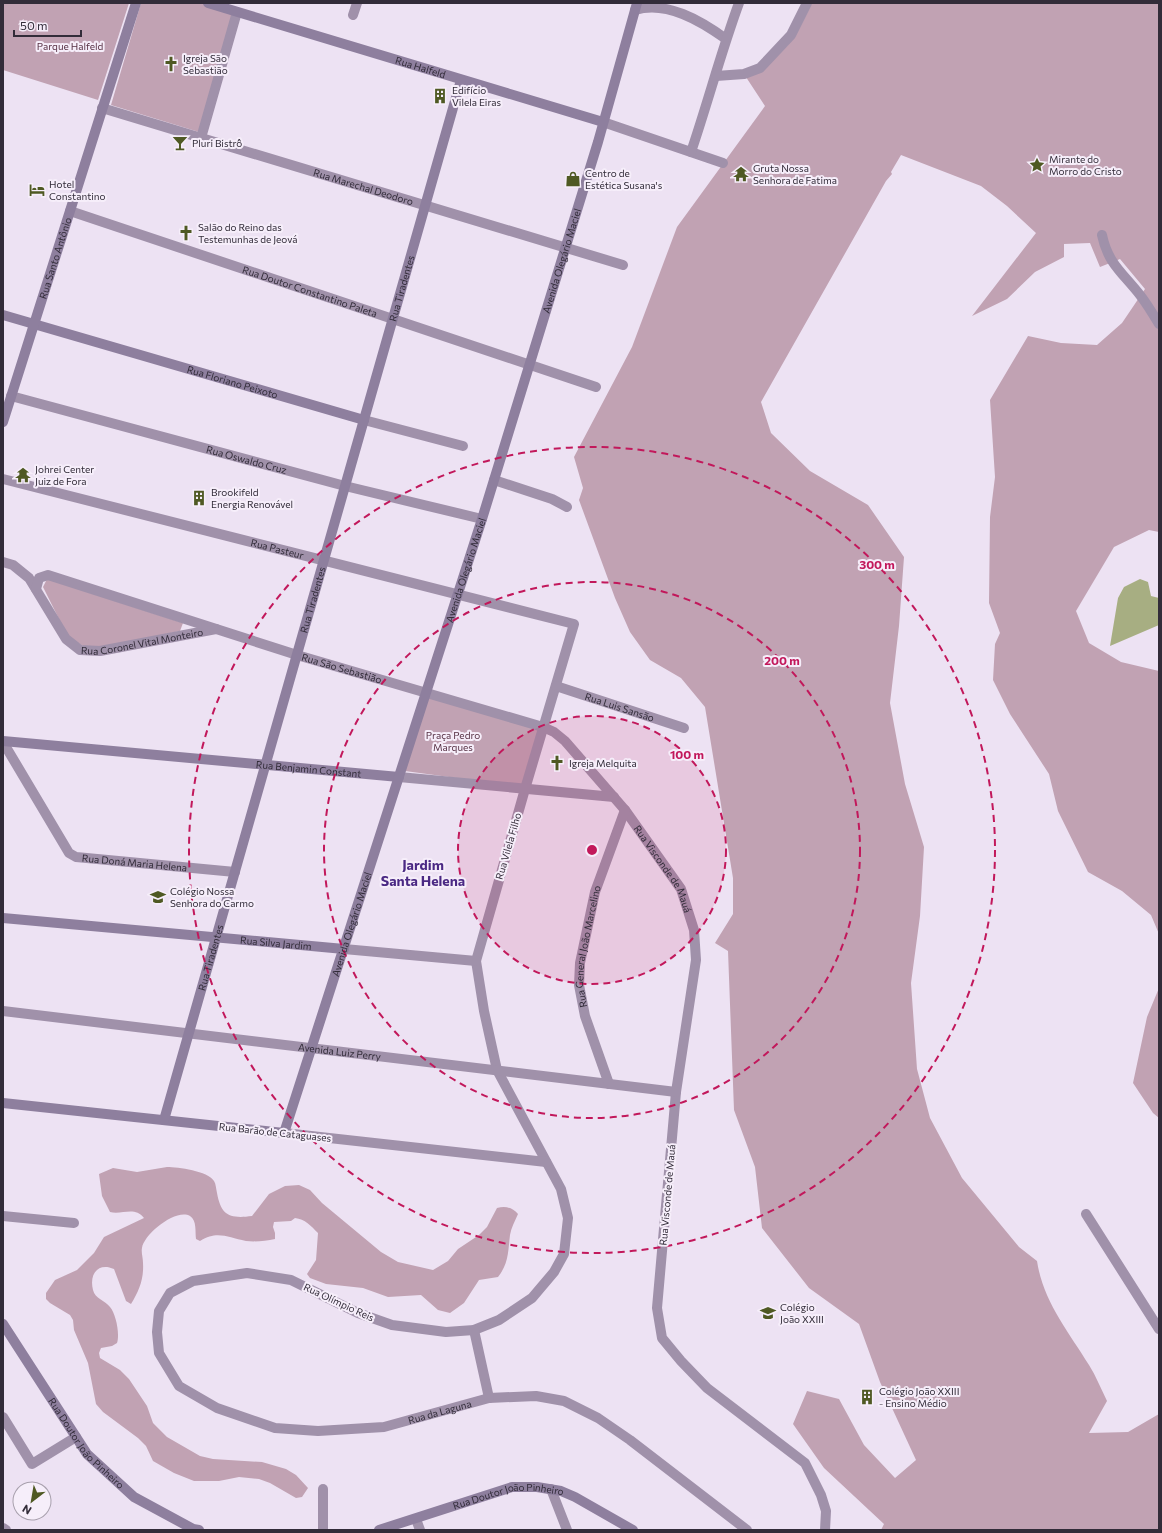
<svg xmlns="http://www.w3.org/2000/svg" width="1162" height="1533" font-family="Commissioner,sans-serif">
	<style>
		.green { fill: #c1a2b3 }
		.water { fill: #a7ae82 }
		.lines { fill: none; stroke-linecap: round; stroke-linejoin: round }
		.street { stroke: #a091aa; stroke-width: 10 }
		.secondary { stroke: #8e7f9e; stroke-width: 10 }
		.ring { fill: none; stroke: #c2185b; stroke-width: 2; stroke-dasharray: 7 5 }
		.labels { text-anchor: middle; stroke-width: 4; stroke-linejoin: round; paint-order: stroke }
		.park-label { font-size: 10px; fill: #573144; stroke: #f6eefa }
		.poi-label { font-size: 10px; fill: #322c39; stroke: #f6eefa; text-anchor: start }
		.street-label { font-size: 10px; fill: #322c39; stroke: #f6eefa }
		.district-label { font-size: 14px; font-weight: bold; fill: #4b2984; stroke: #f6eefa }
		.centre { fill: #c2185b; stroke: #f6eefa; stroke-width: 2 }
		.ring-label { font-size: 12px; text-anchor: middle; font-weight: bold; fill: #c2185b; stroke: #f6eefa; stroke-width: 4; stroke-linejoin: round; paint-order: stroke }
	</style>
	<rect width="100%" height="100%" fill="#ede2f3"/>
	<!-- green -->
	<path class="green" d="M3,3H129L98,100L3,70Z
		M141,3H201L235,13L199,132L111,105Z
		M809,3H1159V532L1149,530L1114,547L1076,611L1089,643L1121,662L1159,671V934L1151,915L1122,891L1088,872L1058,811L1049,774L1010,714L993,680L995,644L1000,633L989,603L990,517L995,477L990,400L1028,336L1061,343L1097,345L1122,323L1145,289L1120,259L1100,267L1090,243L1064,244V257L1035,272L1007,299L972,316L1036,233L1007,206L981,186L901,155L891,172L892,174L886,181L761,402L771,433L810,471L868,505L904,557L899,626L890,703L905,784L924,847L920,916L911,983L917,1069L930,1118L962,1178L1019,1247L1037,1261C1043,1301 1068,1331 1089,1365C1096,1376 1101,1389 1107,1401L1089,1433L1128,1432L1159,1414V1530H881L884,1524L824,1468L793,1424L807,1391L839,1399L864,1445L895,1478L916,1460L880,1382L859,1324L809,1288L762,1228L755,1167L734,1110L728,951L715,943L733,914V878L705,707L681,678L650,660L630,632L615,598L579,500L583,488L574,457L632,347L677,227L765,106L744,74L788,45Z
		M47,579L183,623L180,631L90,650L68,637L43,587Z
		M429,696L540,729L522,787L405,771Z
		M1159,988V1118L1153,1113L1133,1083L1147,1017Z
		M167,1167C178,1167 208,1171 214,1181C216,1184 216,1189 217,1193C221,1215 229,1219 252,1216L269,1194L285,1186L299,1185L310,1190L322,1203L381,1252L398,1262L433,1270L448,1261L458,1249L479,1235L487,1227L497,1208C505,1206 512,1207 518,1214C515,1221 511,1228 510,1235C508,1251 509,1263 498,1277L479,1280L464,1303L450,1313L438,1310L421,1295L388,1297L363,1288L326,1284L310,1278L307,1274L316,1260L318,1233C311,1226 305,1219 295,1218L291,1221L274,1222L273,1227L275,1233V1239C266,1241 255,1242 246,1241C228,1238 218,1230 200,1241L196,1239C195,1231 197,1221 190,1216C176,1208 144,1234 142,1248C141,1252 143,1258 143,1263C144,1279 139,1291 131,1304L126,1301L114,1269C98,1262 89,1274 93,1290C95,1299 105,1300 110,1307C116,1314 120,1334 117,1343L112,1346L101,1348L99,1353L100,1358L120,1370L129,1379L147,1406L153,1423L167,1437L200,1456L213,1459L262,1462L286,1469L296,1475L308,1488L302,1497L296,1498L270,1483L259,1479L239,1477L219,1481H194L174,1473L153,1461L146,1446L138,1438L103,1412L96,1404L88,1363L74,1330L73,1320L70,1315L50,1303L46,1299V1293L55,1280L77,1270L94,1253L104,1237L144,1218C135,1206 122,1215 110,1212L102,1196L99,1174L113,1168L137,1172Z"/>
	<!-- water -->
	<path class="water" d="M1140,579L1148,582L1151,596L1159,598V625L1110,646L1118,598L1124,587Z"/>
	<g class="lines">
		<!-- street -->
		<g class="street">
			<path d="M635,10C666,0 701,21 726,39"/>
			<path d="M353,15L357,3"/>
			<path d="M716,76L744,74L760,68L791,35L807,3"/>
			<path id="s1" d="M102,108L623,265"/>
			<path d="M603,122L723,163"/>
			<path d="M201,138L237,12"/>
			<path d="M691,152C708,102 721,52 739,3"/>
			<path id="s2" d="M70,211L596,387"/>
			<path d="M1102,235C1108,264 1123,273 1140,295C1147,304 1153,314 1159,324"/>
			<path id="s3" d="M11,396L345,486L482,519"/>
			<path d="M364,420L463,446"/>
			<path id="s4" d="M3,479L574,624L525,789L476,961L484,1011L497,1070L561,1189L568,1218L564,1254L554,1272L532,1298L499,1320L474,1330L446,1332L392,1325L358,1313L291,1280L247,1273L193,1281L170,1293L159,1311L157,1332L159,1353L179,1386L217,1408L275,1428L318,1431L384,1427L489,1398L536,1396L564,1401L598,1418L630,1440L747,1530"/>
			<path d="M494,480L552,499L567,507"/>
			<path id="s5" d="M3,562L13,565L29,578L66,639L80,650L100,651L216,629"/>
			<path id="s6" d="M36,589L39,578L48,575L297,655L543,727L554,732L565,741L625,810L681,889L694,930L696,960L676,1092L657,1308L662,1338L681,1361L707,1388L805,1463L821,1495L826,1511L825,1530"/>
			<path id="s7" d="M556,686L684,728"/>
			<path id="s8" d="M3,742L69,853L76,857L235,872"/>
			<path d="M399,777L614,797"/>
			<path d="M344,949L476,961"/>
			<path id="s9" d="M3,1011L676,1092"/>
			<path id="s10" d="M609,1084L585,1016L579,985L580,963L595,892L625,810"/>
			<path d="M284,1133L546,1162"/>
			<path d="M1086,1214L1159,1329"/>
			<path d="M3,1216L74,1223"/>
			<path d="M474,1330L489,1398"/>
			<path d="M3,1417L32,1464L76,1437"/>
			<path d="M323,1489V1530"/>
			<path d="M551,1489L567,1530"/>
			<path d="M416,1519L420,1530"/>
			<path d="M3,1528L6,1530"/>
		</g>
		<!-- secondary -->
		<g class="secondary">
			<path id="s11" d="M208,3L603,122"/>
			<path id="s12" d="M3,315L364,420"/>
			<path id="s13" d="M3,422L136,3"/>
			<path id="s14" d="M3,741L399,777"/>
			<path id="s15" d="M3,918L344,949"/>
			<path id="s16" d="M3,1103L284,1133L482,519L598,142L637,3"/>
			<path id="s17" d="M164,1120L461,80"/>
			<path id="s18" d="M3,1324L87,1454L134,1497L193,1529L199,1530"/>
			<path id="s19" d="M379,1530L512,1487H537L561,1491L575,1497L633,1530"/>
		</g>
	</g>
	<!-- distance rings -->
	<circle cx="592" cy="850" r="134" fill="#c2185b" fill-opacity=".12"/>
	<g class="ring">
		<circle cx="592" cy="850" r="134"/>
		<circle cx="592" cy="850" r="268"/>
		<circle cx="592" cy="850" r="403"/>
	</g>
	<!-- icons -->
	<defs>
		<symbol id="church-bare" viewBox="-9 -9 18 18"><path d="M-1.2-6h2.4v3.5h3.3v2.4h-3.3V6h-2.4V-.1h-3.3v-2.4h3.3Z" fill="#4f5923" stroke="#f6eefa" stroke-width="2.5" paint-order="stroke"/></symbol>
		<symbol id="building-bare" viewBox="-9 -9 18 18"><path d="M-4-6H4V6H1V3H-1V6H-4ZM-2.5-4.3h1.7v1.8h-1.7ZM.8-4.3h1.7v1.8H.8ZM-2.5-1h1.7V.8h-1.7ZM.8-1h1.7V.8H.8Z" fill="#4f5923" stroke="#f6eefa" stroke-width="2.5" paint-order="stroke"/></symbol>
		<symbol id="bar-bare" viewBox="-9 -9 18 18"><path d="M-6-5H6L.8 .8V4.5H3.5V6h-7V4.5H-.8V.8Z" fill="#4f5923" stroke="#f6eefa" stroke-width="2.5" paint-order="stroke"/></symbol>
		<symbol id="sight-bare" viewBox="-9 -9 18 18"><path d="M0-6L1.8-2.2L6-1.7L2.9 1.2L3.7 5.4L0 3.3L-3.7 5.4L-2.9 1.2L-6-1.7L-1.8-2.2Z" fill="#4f5923" stroke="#f6eefa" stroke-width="2.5" paint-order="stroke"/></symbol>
		<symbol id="temple-bare" viewBox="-9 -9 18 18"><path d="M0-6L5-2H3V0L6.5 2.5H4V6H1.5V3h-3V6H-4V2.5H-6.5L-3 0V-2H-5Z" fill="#4f5923" stroke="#f6eefa" stroke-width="2.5" paint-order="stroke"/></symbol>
		<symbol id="shop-bare" viewBox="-9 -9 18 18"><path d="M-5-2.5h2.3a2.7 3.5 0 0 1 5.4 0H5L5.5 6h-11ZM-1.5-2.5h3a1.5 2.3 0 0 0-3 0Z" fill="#4f5923" stroke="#f6eefa" stroke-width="2.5" paint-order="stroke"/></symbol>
		<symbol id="hotel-bare" viewBox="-9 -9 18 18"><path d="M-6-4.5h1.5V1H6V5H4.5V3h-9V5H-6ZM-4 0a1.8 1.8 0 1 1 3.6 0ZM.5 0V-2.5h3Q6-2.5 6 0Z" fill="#4f5923" stroke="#f6eefa" stroke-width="2.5" paint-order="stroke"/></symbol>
		<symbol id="school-bare" viewBox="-9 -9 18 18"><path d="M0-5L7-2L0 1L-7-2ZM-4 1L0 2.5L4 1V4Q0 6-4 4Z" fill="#4f5923" stroke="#f6eefa" stroke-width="2.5" paint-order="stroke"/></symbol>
	</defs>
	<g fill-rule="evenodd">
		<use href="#church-bare" x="160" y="53" width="22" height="22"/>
		<use href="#building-bare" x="429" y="85" width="22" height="22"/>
		<use href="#bar-bare" x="169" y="132" width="22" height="22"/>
		<use href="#sight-bare" x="1026" y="154" width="22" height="22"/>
		<use href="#temple-bare" x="730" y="163" width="22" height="22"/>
		<use href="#shop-bare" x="562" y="168" width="22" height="22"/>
		<use href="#hotel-bare" x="26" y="179" width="22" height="22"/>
		<use href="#church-bare" x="175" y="222" width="22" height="22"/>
		<use href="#temple-bare" x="12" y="464" width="22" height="22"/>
		<use href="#building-bare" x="188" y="487" width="22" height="22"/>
		<use href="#church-bare" x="546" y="752" width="22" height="22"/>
		<use href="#school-bare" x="147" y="886" width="22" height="22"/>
		<use href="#school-bare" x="757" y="1302" width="22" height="22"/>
		<use href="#building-bare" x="856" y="1386" width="22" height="22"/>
	</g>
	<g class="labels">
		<!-- park labels -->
		<g class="park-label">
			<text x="70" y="50">Parque Halfeld</text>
			<text x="453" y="739">Praça Pedro<tspan x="453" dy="12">Marques</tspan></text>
		</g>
		<!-- poi labels -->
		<g class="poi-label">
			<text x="183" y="62">Igreja São<tspan x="183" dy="12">Sebastião</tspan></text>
			<text x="452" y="94">Edifício<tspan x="452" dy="12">Vilela Eiras</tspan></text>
			<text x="192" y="147">Pluri Bistrô</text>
			<text x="1049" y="163">Mirante do<tspan x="1049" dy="12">Morro do Cristo</tspan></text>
			<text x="753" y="172">Gruta Nossa<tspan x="753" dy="12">Senhora de Fatima</tspan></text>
			<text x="585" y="177">Centro de<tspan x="585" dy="12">Estética Susana's</tspan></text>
			<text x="49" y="188">Hotel<tspan x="49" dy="12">Constantino</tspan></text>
			<text x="198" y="231">Salão do Reino das<tspan x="198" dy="12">Testemunhas de Jeová</tspan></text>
			<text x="35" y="473">Johrei Center<tspan x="35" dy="12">Juiz de Fora</tspan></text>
			<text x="211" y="496">Brookifeld<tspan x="211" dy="12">Energia Renovável</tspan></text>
			<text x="569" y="767">Igreja Melquita</text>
			<text x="170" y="895">Colégio Nossa<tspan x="170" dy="12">Senhora do Carmo</tspan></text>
			<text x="780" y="1311">Colégio<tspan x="780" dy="12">João XXIII</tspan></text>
			<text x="879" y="1395">Colégio João XXIII<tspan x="879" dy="12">- Ensino Médio</tspan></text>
		</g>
		<!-- street labels -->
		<g class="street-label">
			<text dy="4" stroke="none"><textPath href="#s11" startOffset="222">Rua Halfeld</textPath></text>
			<text dy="4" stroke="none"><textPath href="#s1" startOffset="273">Rua Marechal Deodoro</textPath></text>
			<text dy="4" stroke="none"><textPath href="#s13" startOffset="172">Rua Santo Antônio</textPath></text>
			<text dy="4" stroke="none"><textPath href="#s16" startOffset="1198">Avenida Olegário Maciel</textPath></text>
			<text dy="4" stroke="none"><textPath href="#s17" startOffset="865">Rua Tiradentes</textPath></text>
			<text dy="4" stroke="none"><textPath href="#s2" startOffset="253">Rua Doutor Constantino Paleta</textPath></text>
			<text dy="4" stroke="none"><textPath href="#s12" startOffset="239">Rua Floriano Peixoto</textPath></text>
			<text dy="4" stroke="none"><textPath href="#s3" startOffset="244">Rua Oswaldo Cruz</textPath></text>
			<text dy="4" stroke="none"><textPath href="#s4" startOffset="283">Rua Pasteur</textPath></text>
			<text dy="4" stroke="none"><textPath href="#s16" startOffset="874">Avenida Olegário Maciel</textPath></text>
			<text dy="4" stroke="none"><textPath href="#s17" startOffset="541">Rua Tiradentes</textPath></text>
			<text dy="4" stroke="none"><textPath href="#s5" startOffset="183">Rua Coronel Vital Monteiro</textPath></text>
			<text dy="4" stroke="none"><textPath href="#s6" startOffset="329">Rua São Sebastião</textPath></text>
			<text dy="4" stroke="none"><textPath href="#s7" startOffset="67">Rua Luis Sansão</textPath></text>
			<text dy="4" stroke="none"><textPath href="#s14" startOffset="307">Rua Benjamin Constant</textPath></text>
			<text transform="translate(508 846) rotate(-74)" y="4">Rua Vilela Filho</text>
			<text dy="4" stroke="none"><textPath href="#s8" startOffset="196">Rua Doná Maria Helena</textPath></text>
			<text dy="4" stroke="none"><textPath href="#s6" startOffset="727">Rua Visconde de Mauá</textPath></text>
			<text dy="4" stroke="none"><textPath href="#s16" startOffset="502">Avenida Olegário Maciel</textPath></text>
			<text dy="4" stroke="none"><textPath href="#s15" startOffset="274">Rua Silva Jardim</textPath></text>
			<text dy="4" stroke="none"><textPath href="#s10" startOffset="143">Rua General João Marcelino</textPath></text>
			<text dy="4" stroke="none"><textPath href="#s17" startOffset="169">Rua Tiradentes</textPath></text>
			<text dy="4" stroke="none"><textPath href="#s9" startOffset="339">Avenida Luiz Perry</textPath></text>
			<text transform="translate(275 1132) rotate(6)" y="4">Rua Barão de Cataguases</text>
			<text transform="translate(667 1195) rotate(-85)" y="4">Rua Visconde de Mauá</text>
			<text transform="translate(339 1302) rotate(25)" y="4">Rua Olímpio Reis</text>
			<text dy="4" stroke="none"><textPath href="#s4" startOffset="2066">Rua da Laguna</textPath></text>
			<text dy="4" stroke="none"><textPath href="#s18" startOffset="146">Rua Doutor João Pinheiro</textPath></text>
			<text dy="4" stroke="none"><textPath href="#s19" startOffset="135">Rua Doutor João Pinheiro</textPath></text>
		</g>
		<!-- district labels -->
		<g class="district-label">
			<text x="423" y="870">Jardim<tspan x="423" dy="16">Santa Helena</tspan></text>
		</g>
	</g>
	<circle cx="592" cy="850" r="6" class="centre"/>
	<g class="ring-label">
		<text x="877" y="569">300 m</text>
		<text x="782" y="665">200 m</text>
		<text x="687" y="759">100 m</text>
	</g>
	<!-- border -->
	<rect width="1162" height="1533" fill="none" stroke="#322c39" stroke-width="8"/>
	<!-- north arrow -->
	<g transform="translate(32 1501) rotate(211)"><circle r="19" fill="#f6eefa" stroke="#a8a0ad"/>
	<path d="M0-3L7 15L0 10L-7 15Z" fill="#4f5923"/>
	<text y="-6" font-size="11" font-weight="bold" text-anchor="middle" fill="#322c39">N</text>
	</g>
	<!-- scale -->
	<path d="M14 30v6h67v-6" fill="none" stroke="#322c39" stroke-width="2"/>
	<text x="20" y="30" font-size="12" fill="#322c39" stroke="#f6eefa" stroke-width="3" paint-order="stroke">50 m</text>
</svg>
